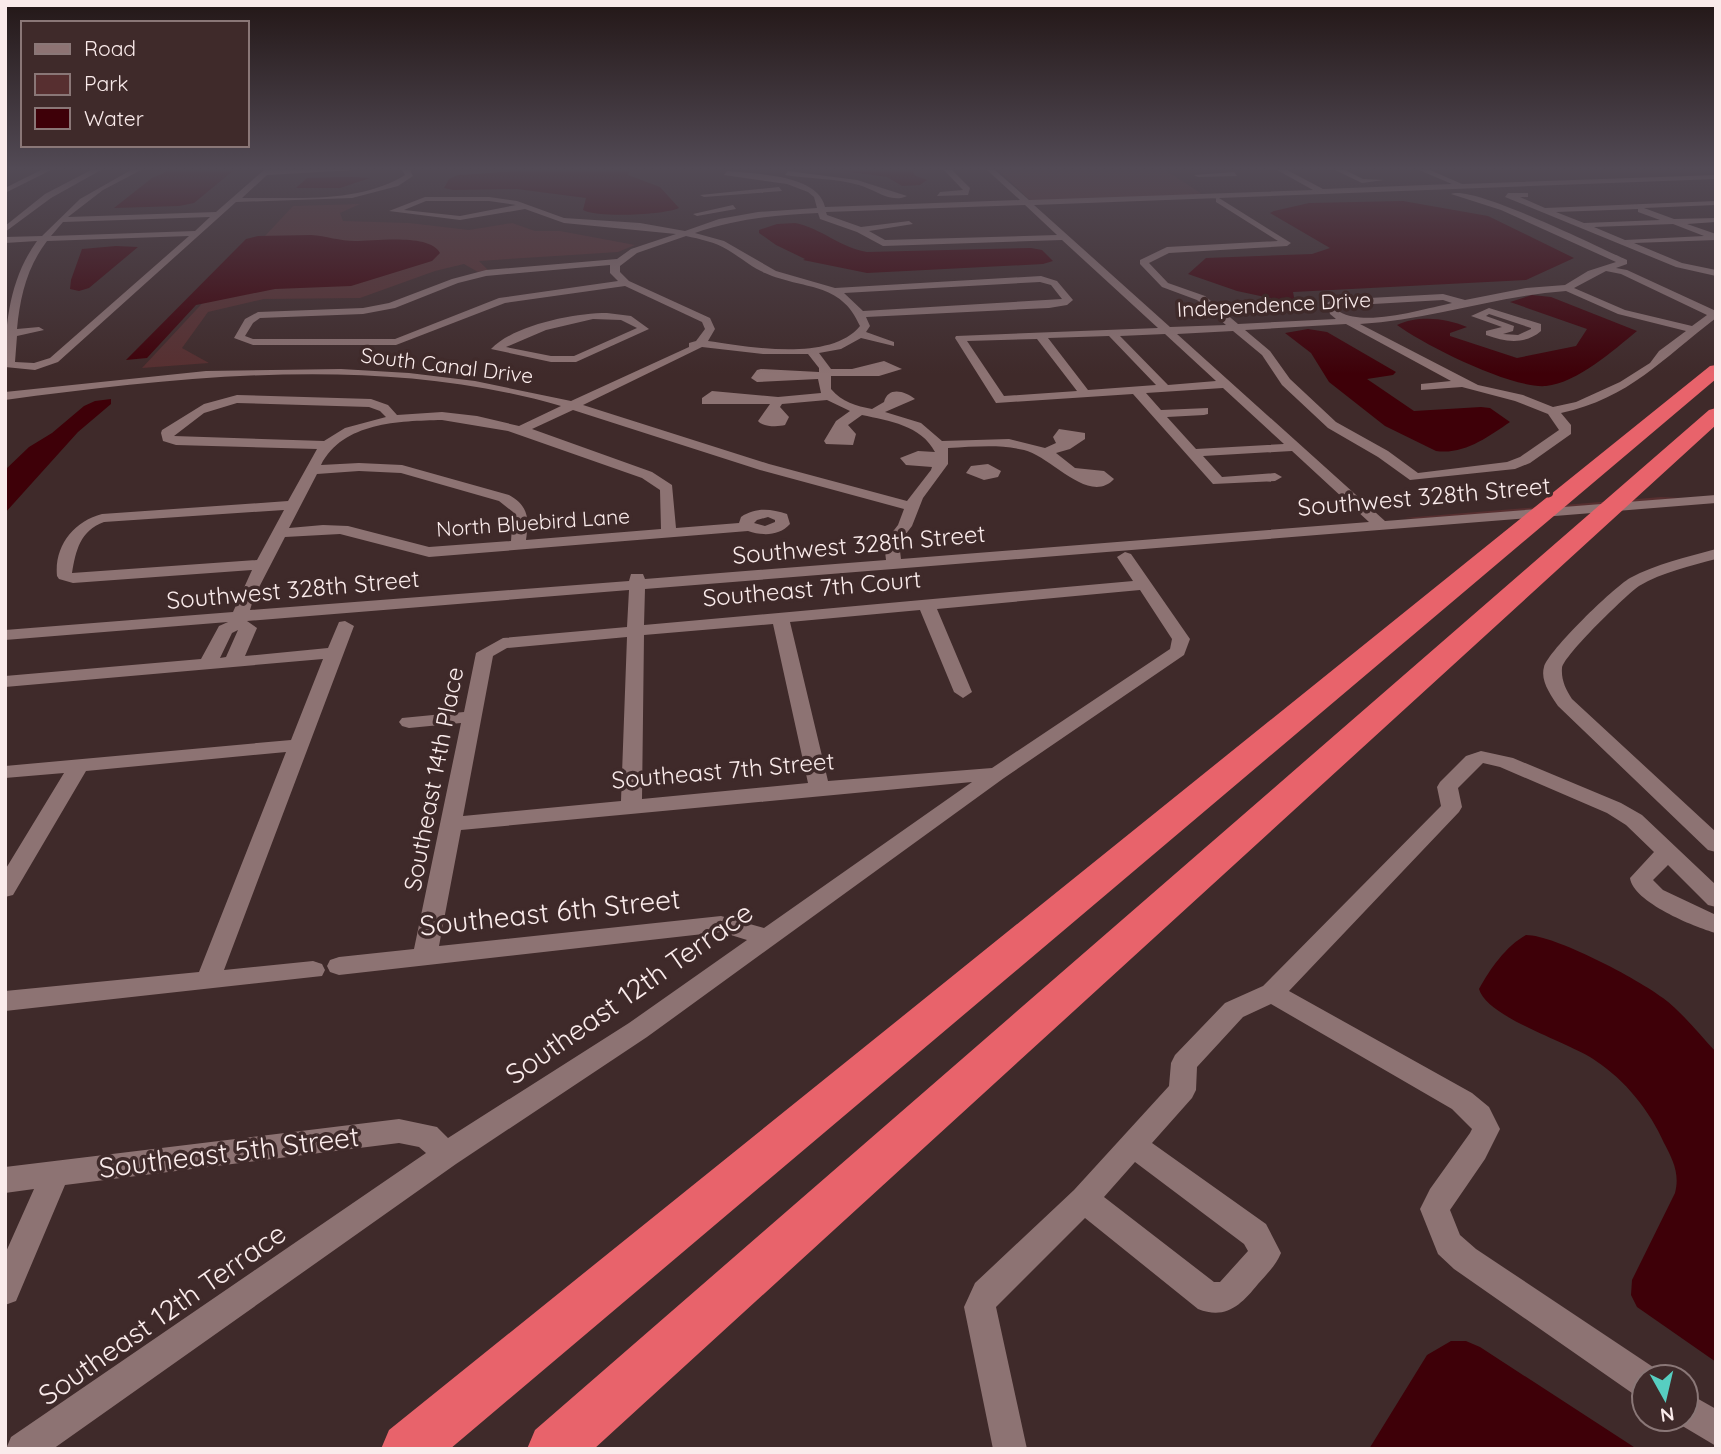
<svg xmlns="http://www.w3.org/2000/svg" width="1721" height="1454" font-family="Quicksand,sans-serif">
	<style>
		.green { fill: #572f30 }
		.water { fill: #3e0008 }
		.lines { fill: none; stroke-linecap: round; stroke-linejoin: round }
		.minor { fill: #8d7373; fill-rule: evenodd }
		.highway { fill: #e8636b; fill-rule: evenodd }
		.labels { text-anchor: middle; stroke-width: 7; stroke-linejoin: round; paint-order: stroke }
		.far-street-label { font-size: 21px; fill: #faebeb; stroke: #3f2a2a }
		.street-label { font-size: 24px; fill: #faebeb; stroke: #3f2a2a }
		.near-street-label { font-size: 28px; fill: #faebeb; stroke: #3f2a2a }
	</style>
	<rect width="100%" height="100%" fill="#3f2a2a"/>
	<!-- green -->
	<path class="green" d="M998,170H1165L1205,196L1031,201Z
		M360,204L340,213L343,221L409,223L469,230L512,223L535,231H560L635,245L618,252L479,261L488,270L478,272L464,264L435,271L360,298L264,299L208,312L182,348L209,363L142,368L293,206Z
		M1661,497L1682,498L1418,519L1404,518Z"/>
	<!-- water -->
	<path class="water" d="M170,170H234L194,203L179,206L114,208L152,178Z
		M538,170H630L628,175L660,187L679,208C664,215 598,218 583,210L586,198L517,189L453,190L444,188L449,179L458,175Z
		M835,170H911L916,176L927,180L920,185L902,186L887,177Z
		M351,177L370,178L340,188H296L307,178Z
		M1403,201L1488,216L1574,258L1526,280L1293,292L1295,302L1293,303L1237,291L1188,274L1206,258L1312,254L1330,248L1270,213L1274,211L1309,203Z
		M795,223C821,228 841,248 867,252L1031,248L1042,250L1053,261L1043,264L867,273L803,260L805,259L776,245L759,233V230L777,224Z
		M311,235C326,236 340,241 355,241C375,241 430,233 440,253L432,261L351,286L275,289L196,305L147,358L126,360L246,239L258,236Z
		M116,246L138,247L89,288L79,291L70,289L71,280L82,249Z
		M1532,295L1551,297L1637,331C1614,350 1577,383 1546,386C1512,389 1424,345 1397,325C1418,315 1446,318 1467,327L1450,333V336L1517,358L1576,346L1587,329L1510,302Z
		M1308,329L1327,332L1396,372L1393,375L1367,379L1414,411L1481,407L1490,408L1510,422C1488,437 1464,455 1436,451L1385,426L1329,382L1311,353L1285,333Z
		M111,399V404L78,432L5,513V470L29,447L52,433L84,406L95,401Z
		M1526,935C1555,935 1638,979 1663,998C1683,1013 1699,1034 1716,1052V1362L1637,1307L1631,1295L1632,1280L1675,1193C1680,1174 1673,1160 1664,1143C1650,1111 1625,1080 1596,1061C1571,1043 1487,1018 1479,989C1490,969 1506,946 1526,935Z
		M1451,1341H1466L1480,1347L1637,1449H1369L1427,1355Z"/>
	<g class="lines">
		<!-- minor -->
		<path class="minor" d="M41,170H51L5,193V188Z
			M91,170H101L51,198L5,232V226L45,194Z
			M131,170H141L103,190L68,217L216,212L264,170H354L267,175L242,198C294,197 359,204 405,175L402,170H410L413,176L398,186L352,198L236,202L58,362L35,370L5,367C5,323 10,278 37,241L5,243V237L42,236L80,199ZM210,217L195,231L51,236L63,222ZM189,236L50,358L34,363L15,362L17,336L44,330L39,327L17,329C20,297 27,267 47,241Z
			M944,170H952L970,188L968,195L937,196L940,192L963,190Z
			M987,170H995L1029,200L1313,190L1277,170H1287L1323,189L1452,184L1419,170H1430L1462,184L1716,175V179L1219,198L1291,243L1287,246L1169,253L1149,263L1168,283L1205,296L1238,324L1336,319L1330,314L1327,303L1332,300L1443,294L1465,300L1526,288L1565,285L1588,271L1616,262L1501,210L1451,194C1472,184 1600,248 1627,260V264L1616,268L1627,270L1716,311V318C1662,359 1630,398 1561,413L1571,425V434L1530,463L1515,469L1410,480L1378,457L1328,428L1282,385L1262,355L1233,331L1177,334L1385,521L1716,495V503L645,589L644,625L1133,581L1117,557L1125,552L1131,554L1190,639L1184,655L1004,778L647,1037L456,1164L53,1449H6L11,1437L426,1153L419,1147L399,1143L65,1185L16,1301L5,1305V1254L34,1189L5,1193V1167L399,1119L437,1127L448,1138L629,1023L747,940L721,932L339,975L330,972L327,966L330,960L339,957L414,949L461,723L409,728L402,726L399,722L402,718L464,712L476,653L503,638L627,627L629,590L247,621L257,628L245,656L328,648L339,622L345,621L354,626L224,970L313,961L322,964L325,970L322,976L5,1011V991L199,972L286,752L86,771L13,895L5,897V870L64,773L5,778V766L291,740L323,659L5,687V676L201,659L219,626L228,622L5,640V630L233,612L252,570L73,583L59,579L57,576C54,546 74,521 102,514L288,501L317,449L176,445L163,441L161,433L162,430L204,404L237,395L371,399L388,405L397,415L442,412L477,416L519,426L561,406C382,354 187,376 5,400V392L206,371L341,369L409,373L475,381L571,401L689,347V343L696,341L705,329L702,322L625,286L505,303L396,345H253L234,338L245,319L258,312L363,308L389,303L452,279L486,270L617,259L631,249L676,234L564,223L525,209L460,220L389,211L425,197H489L517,201L564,218L640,223L685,231L719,219L758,212L817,208L814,197L808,192L787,184L724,175L727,171C755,174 818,174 825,207L1020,200ZM1216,198V202L1278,241L1167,247L1140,260V264L1162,287L1197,300L1226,325L1170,327L1034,205L1219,198ZM426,201H489L516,205L460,216L404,210ZM1025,205L1057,235L885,240L869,231L913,224L909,221L861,227L827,215L826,212ZM818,213L820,219L857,232L883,246L1062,240L1158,328L956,336L955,338L996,403L1133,394L1213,484L1275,481L1282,477L1275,473L1222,477L1203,456L1292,451L1369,522L901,559L899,543L912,526L923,498L948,464V448C973,447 999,444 1024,450C1051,456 1089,506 1114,479L1104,471L1075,468L1056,453L1070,449L1085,439V433L1059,429L1053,437L1056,443L1045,448L1009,439L942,441L921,423L885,412L915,399C905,391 888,386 884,402L872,409C856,406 842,402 831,389V376H879L902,369L884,361L852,369H831L819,353L841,349L861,338L894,346V342L866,332L870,326L866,317L1049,308L1067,305L1073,300L1057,281L1041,276L835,288L776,271L724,241L695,233C736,219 775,215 818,213ZM686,236C700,239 715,242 728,250C740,257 751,267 765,273C803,290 841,281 860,326C831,362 749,347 708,341L715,329L710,318L629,281L620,272V266L637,253ZM610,265V273L618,281L499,298L395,339H253L245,336L253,323L260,318L363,314L395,308L458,283L486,276ZM1606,271L1621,274L1707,315L1692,326L1625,310L1574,288ZM1040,282L1051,285L1062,299L863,311L844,293ZM1566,291L1618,314L1686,331L1659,351L1650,363L1620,382L1576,402L1553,407L1523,395L1478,385L1360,324C1429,320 1496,296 1566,291ZM1443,300L1452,303C1423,309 1366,327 1340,312L1338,306ZM1346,324L1451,381L1421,384V390L1462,387L1515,401L1548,414L1559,430L1520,457L1507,462L1418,473L1388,451L1336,422L1290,379L1270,351L1245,330ZM1165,334L1216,381L1168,385L1120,336ZM1109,336L1156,385L1088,390L1048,338ZM1037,339L1077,391L1004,396L967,341ZM702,347L763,354H808L819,368V372L761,369L757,370L751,378L757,382L818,379L821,393L778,397L712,391L702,398V404H770L758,421C763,427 778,427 785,425L789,417L780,407L782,404L827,400L850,411L836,421L824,441L826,444L853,445L856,434L848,425L862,415C889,421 921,425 935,452L918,451L900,458L906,465L932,467L931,470L907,501L769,464L583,405ZM1223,388L1284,444L1196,449L1167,417L1204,415L1208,414V408L1161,410L1146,393ZM237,403L369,407L380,411L386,417L345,428L324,441L174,436L204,413ZM573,410L760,470L904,509L898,525L884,543L886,560L645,579L643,574H631L629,581L250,610L254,597L285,537L340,534L429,557L748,531C763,536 779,536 790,524L787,514C771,509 756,507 741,517L739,523L676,528L672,485L652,472L532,429ZM442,420L508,431L642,478L660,490L661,529L526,540C529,519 529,506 509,495L402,465L359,463L321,465C343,422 399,421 442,420ZM359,471L401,473L499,501L513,512L511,541L429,547L348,526L323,525L289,528L317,474ZM284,510L257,560L72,573C76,550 80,531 104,522ZM768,517L775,520V522L765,526L754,523L757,520ZM1140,590L1172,639L1170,649L992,768L828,781L790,622L920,610L954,692L963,698L972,692L937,609ZM773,624L808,783L642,799L644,635ZM238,630L226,657L220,658L232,633ZM627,637L621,801L463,816L493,656L507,648ZM972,782L764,928L721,916L439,946L461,830Z
			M1335,170H1345L1363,179L1384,180L1362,183Z
			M788,171L857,180L907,196C891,204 874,189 859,185C835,178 809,179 785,175Z
			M1234,172L1237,176L1198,177L1194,175Z
			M779,187L782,191L704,197L700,195Z
			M1508,193H1528V197H1520L1545,208L1716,201V205L1644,208L1674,219L1716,218V222L1687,224L1716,234V240L1634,243L1682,263L1716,270V276L1676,267L1505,197ZM1638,209V212L1660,220L1584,223L1556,212ZM1673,224L1704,236L1625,240L1594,227Z
			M733,205L736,209L697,216L693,214Z
			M1489,308L1541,324V331C1525,345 1505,342 1486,335V331L1502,327L1471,316ZM1489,314L1531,328V329L1518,335L1503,334L1513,331L1514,326L1486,316Z
			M607,313L631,316L649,329L576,362H551L491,349C514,325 574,313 607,313ZM593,319L621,320L637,328L574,356H551L506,347L546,330Z
			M988,464L1001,471L998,477L984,480L966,473L971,466Z
			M1716,549V559C1690,566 1663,572 1639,586C1626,595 1564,655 1562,668C1561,680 1566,690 1572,699L1716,832V852L1708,850L1558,706C1551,695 1540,681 1544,667C1549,650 1613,588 1630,578C1656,564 1687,557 1716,549Z
			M1481,751L1513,758L1621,803L1642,815L1716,885V907L1708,905L1668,865L1653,880L1663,890L1716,915V933C1694,927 1633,902 1630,878L1654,852L1626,825L1607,813L1500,767L1483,763L1458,788L1462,807L1459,812L1289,991L1472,1093L1489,1107L1500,1129L1485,1159L1450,1210L1460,1235L1476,1249L1656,1369L1659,1377H1644V1398L1632,1393L1454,1269L1438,1254L1420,1209L1430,1189L1470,1133L1472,1129L1452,1109L1271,1004L1243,1017L1197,1067L1196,1090L1192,1098L1152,1143L1266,1224L1281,1253C1276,1265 1267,1274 1258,1284C1241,1305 1226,1320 1198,1309L1085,1218L996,1307L1027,1449H993L964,1307L975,1283L1074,1190L1169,1086L1171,1063L1175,1055L1225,1003L1263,986L1441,806L1437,787L1440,782L1466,756ZM1135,1162L1244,1244L1248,1251L1220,1282H1214L1104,1197Z
			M1686,1392L1716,1409V1446L1674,1421L1673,1419H1686Z"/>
		<!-- highway -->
		<path class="highway" d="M1716,365V379L450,1449H381L389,1430L1710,366Z
			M1716,408V425L594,1449H527L535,1430L1709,410Z"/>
	</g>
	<!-- sky -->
	<linearGradient id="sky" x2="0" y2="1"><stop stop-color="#231717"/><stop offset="0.45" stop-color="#524a55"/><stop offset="1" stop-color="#524a55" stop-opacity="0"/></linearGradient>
	<rect width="1721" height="374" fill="url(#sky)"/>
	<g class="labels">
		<!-- far-street labels -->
		<g class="far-street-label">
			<text transform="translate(1274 305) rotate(-3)" y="7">Independence Drive</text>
			<text transform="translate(447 366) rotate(7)" y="7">South Canal Drive</text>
			<text transform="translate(533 523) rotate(-4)" y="7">North Bluebird Lane</text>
		</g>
		<!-- street labels -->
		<g class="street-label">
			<text transform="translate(1424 497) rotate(-5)" y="8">Southwest 328th Street</text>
			<text transform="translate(859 545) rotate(-5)" y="8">Southwest 328th Street</text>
			<text transform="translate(812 589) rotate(-5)" y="8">Southeast 7th Court</text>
			<text transform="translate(293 590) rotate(-5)" y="8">Southwest 328th Street</text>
			<text transform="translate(723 771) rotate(-5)" y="8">Southeast 7th Street</text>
			<text transform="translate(434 779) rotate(-79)" y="8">Southeast 14th Place</text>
		</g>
		<!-- near-street labels -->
		<g class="near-street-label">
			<text transform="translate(550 912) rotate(-6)" y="10">Southeast 6th Street</text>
			<text transform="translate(629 993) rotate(-35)" y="10">Southeast 12th Terrace</text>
			<text transform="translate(229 1152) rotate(-7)" y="10">Southeast 5th Street</text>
			<text transform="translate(162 1314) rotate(-35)" y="10">Southeast 12th Terrace</text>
		</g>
	</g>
	<!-- border -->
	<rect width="1721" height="1454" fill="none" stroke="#faebeb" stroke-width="14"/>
	<!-- legend -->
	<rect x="21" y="21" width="228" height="126" fill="#3f2a2a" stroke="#8a7777" stroke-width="2"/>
	<rect x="35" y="44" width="35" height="10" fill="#8d7373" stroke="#8a7777" stroke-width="2"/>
	<text x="84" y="56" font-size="21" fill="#faebeb">Road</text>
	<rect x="35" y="74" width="35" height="21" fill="#572f30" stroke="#8a7777" stroke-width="2"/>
	<text x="84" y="91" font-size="21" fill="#faebeb">Park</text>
	<rect x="35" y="108" width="35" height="21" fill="#3e0008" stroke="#8a7777" stroke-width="2"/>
	<text x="84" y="126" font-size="21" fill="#faebeb">Water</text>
	<!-- north arrow -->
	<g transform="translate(1665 1398) rotate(172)"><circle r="33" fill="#3f2a2a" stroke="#8a7777" stroke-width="2"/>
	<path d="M0-5L12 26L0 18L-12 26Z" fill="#57cec1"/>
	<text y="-10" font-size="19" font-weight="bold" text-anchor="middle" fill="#faebeb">N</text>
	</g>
</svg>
